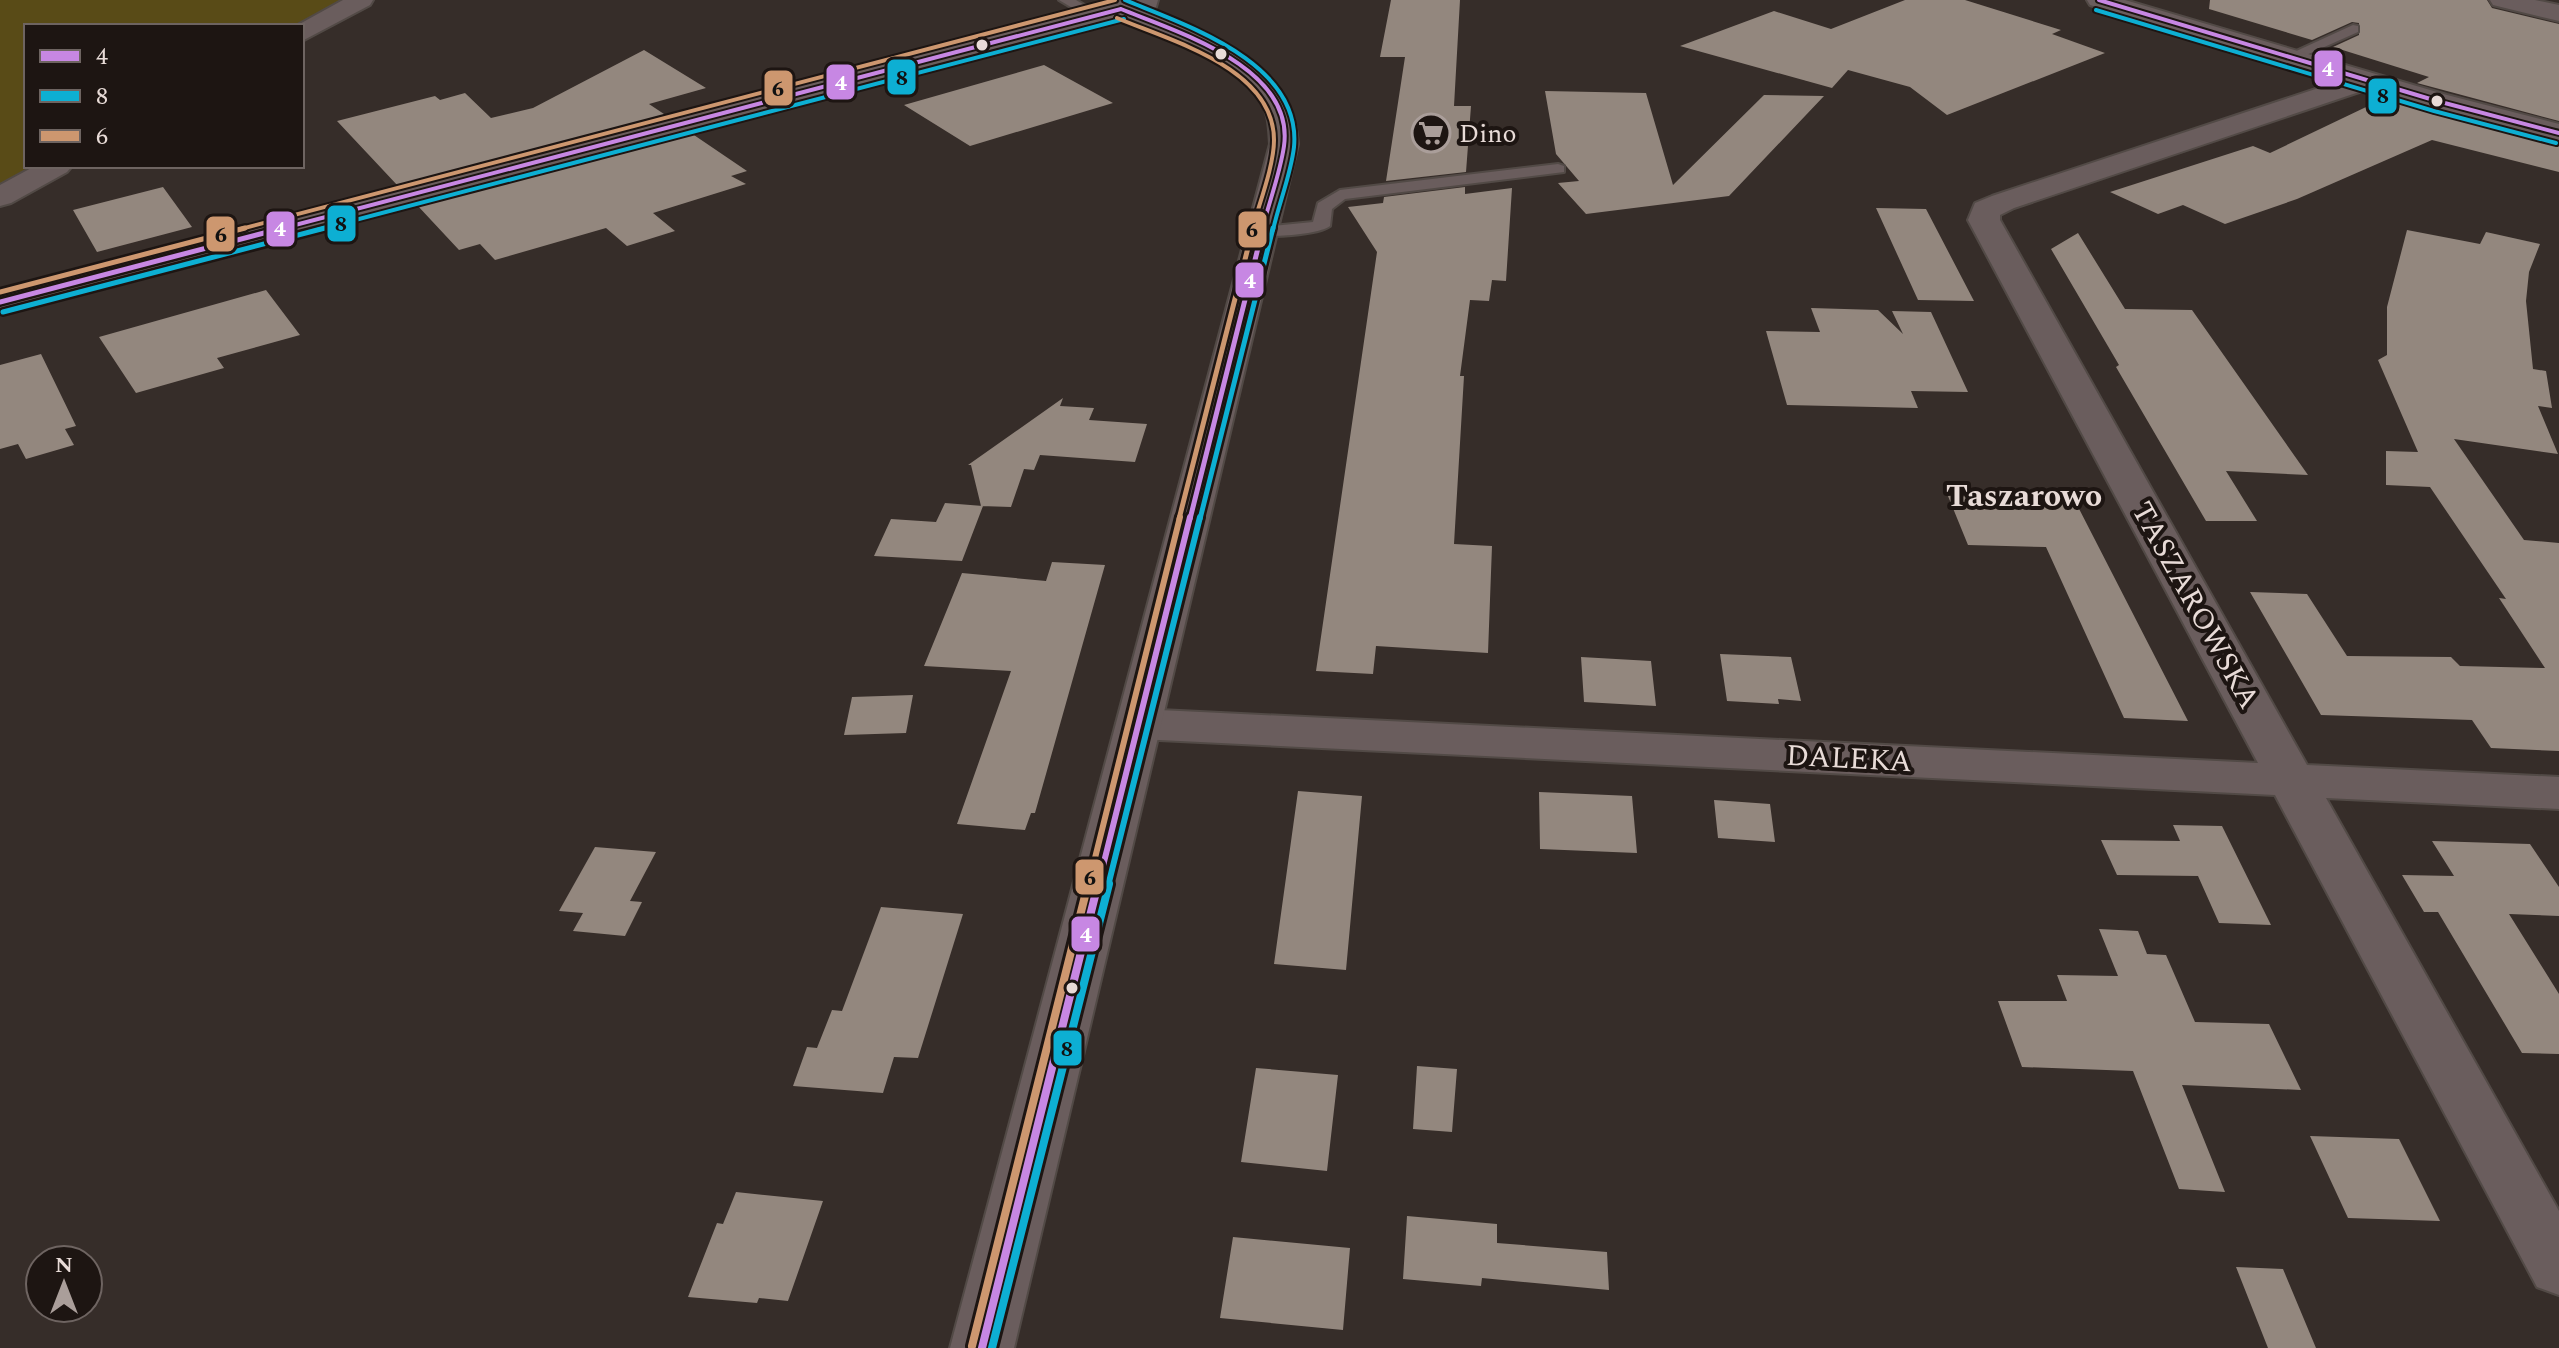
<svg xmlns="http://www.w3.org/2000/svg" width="2559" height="1348" font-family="Spectral,serif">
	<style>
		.green { fill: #594b17 }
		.building { fill: #93877e }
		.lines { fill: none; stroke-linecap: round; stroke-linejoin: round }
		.service-casing { stroke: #524a46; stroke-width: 4 }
		.minor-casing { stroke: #524a46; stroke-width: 4 }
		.tertiary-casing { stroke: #524a46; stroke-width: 4 }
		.service { fill: #6a5d5d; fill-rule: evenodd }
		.minor { fill: #6a5d5d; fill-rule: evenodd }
		.tertiary { fill: #6a5d5d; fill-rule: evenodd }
		.bus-1-far3-casing { stroke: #1d1512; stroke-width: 8 }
		.bus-1-far2-casing { stroke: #1d1512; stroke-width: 10 }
		.bus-1-far1-casing { stroke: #1d1512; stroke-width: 12 }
		.bus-1-casing { stroke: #1d1512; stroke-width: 14 }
		.bus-2-far3-casing { stroke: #1d1512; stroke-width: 8 }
		.bus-2-far2-casing { stroke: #1d1512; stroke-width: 10 }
		.bus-2-far1-casing { stroke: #1d1512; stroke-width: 12 }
		.bus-2-casing { stroke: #1d1512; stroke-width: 14 }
		.bus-3-far3-casing { stroke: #1d1512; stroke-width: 8 }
		.bus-3-far2-casing { stroke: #1d1512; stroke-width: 10 }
		.bus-3-far1-casing { stroke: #1d1512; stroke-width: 12 }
		.bus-3-casing { stroke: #1d1512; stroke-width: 14 }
		.bus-1-far3 { stroke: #c787e3; stroke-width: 4 }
		.bus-1-far2 { stroke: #c787e3; stroke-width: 5 }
		.bus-1-far1 { stroke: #c787e3; stroke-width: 6 }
		.bus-1 { stroke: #c787e3; stroke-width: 8 }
		.bus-2-far3 { stroke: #0dafd3; stroke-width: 4 }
		.bus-2-far2 { stroke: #0dafd3; stroke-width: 5 }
		.bus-2-far1 { stroke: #0dafd3; stroke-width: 6 }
		.bus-2 { stroke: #0dafd3; stroke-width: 8 }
		.bus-3-far3 { stroke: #cd976f; stroke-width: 4 }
		.bus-3-far2 { stroke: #cd976f; stroke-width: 5 }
		.bus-3-far1 { stroke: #cd976f; stroke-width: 6 }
		.bus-3 { stroke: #cd976f; stroke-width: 8 }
		.bus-dot { fill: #e8dbd7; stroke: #1d1512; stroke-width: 3 }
		.labels { text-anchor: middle; stroke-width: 8; stroke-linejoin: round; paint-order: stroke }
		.far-poi-label { font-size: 26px; fill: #e8dbd7; stroke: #1d1512; text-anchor: start }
		.street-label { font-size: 30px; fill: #e8dbd7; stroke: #1d1512 }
		.neighbourhood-label { font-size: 32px; font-weight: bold; fill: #e8dbd7; stroke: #1d1512 }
		.line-badge { stroke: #1d1512; stroke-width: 3 }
		.badge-label { font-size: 22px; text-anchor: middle; font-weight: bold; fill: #fff }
		.pale-badge-label { font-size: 22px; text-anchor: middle; font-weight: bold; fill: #111 }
	</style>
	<rect width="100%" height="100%" fill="#362d29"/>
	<!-- green -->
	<path class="green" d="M0,0H350L302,26H26V166H45L0,190Z"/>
	<!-- building -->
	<path class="building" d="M1391,0H1460L1454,106H1471L1466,172L1386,181L1405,57H1380Z
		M1905,0H1965L2061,30L2052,34L2105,53L1947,115L1910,87L1848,70L1832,88L1680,46L1774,11L1831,29Z
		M2210,0H2487L2492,8L2559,24V121L2417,83L2429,77L2333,47L2359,35V23L2352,22L2312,40L2209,9Z
		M644,50L706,88L649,104L667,116L398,186L337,121L435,96L440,100L465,93L491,118L533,108Z
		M1044,65L1113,103L970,146L904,105Z
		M1545,91L1646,93L1673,185L1764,95L1824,96L1729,196L1586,214L1558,183L1579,181L1556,154Z
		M2387,97L2559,145V172L2432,140L2297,199L2225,224L2183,205L2158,214L2110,192L2253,146L2270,153Z
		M691,133L747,171L731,176L746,184L653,213L675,231L627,246L606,228L495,260L480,244L459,250L417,205Z
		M163,187L192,227L97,252L73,210Z
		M1465,187V194L1512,188L1506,281L1492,280L1489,301L1470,300L1460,376H1464L1454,544L1492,546L1488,653L1376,646L1373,674L1316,671L1377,252L1348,207L1383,203L1384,197Z
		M1876,208L1926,209L1974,301L1918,300Z
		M2407,230L2480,244L2486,232L2540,244L2529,272L2526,301L2533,369L2546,371L2552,408L2538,406L2558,454L2454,439L2524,540L2559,543V751L2491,748L2472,720L2321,715L2250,592L2307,594L2347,656L2451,657L2460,666L2545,668L2499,598L2506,599L2430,487L2386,485V451L2418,452L2378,360L2387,355V307Z
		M2078,233L2125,309L2192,310L2308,475L2226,471L2257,521H2206L2116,367L2119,365L2051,249Z
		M266,290L300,335L217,358L224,368L136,393L99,337Z
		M1811,308L1878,310L1903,334L1892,311L1931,312L1968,392L1911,391L1918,408L1787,405L1766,331L1820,332Z
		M41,354L76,426L65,429L74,445L26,459L18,444L0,449V365Z
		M1063,398L1060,406L1094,408L1089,420L1147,424L1135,462L1040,455L1034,470L1024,469L1011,507L981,506L971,465H968Z
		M1948,496L2074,499L2188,721L2124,718L2046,547L1968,545Z
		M945,503L983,506L962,561L874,556L891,519L936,522Z
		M1052,562L1105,565L1035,813H1031L1025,830L957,824L1011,671L924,666L962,573L1046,581Z
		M1720,654L1791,657L1801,701L1778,699L1779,704L1727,701Z
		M1581,657L1651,661L1656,706L1584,702Z
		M913,695L906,733L844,735L852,697Z
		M1298,791L1362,796L1346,970L1274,964Z
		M1539,792L1632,796L1637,853L1540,849Z
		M1714,800L1770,804L1775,842L1718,838Z
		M2173,825L2222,826L2271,925L2219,923L2198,876L2117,875L2101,840L2180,841Z
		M2432,841L2530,844L2559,887V916L2509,914L2559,994V1054L2522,1053L2438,912H2424L2402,875L2454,876Z
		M595,847L656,852L630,901L642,902L625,936L573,931L583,913L559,911Z
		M881,907L963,914L918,1058L894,1057L883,1093L793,1086L807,1047L817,1048L832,1010L842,1011Z
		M2099,929L2138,931L2147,954L2166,955L2195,1022L2269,1024L2301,1090L2182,1085L2225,1192L2179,1189L2133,1071L2022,1067L1998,1001H2067L2057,975L2118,976Z
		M1417,1066L1457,1069L1452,1132L1413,1129Z
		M1256,1068L1338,1075L1327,1171L1241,1162Z
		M2310,1136L2399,1139L2440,1221L2348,1218Z
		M736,1192L823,1201L788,1301L759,1298L757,1303L688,1297L717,1223L723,1224Z
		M1407,1216L1497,1224V1243L1607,1252L1609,1290L1482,1278L1481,1286L1403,1279Z
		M1233,1237L1350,1248L1343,1330L1220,1318Z
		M2236,1267L2283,1269L2316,1348H2268Z"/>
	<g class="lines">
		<defs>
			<path id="service" d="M1059,0H1076L1103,16L1091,19Z
				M2353,25L2358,26V32L2295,60H2285L2283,57Z
				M1558,164L1564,166V172L1345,199L1332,209L1330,226C1320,234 1264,240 1254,232L1263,227L1313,222L1318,203L1340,190Z"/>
			<path id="minor" d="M343,0H373L370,5L302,41V26H296Z
				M2087,0H2125L2447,95L2559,124V142L2368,89L2014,208L2000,215V220L2307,765L2559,777V809L2326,798L2559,1211V1295L2537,1287L2275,795L1139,739L1123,734L1116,724L1123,714L1139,709L2258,763L1968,220L1975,203L1992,196L2340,81L2090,5Z
				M2490,0H2535L2559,5V21L2493,5Z
				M35,166H72L67,172L11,203L0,206V185Z"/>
			<path id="tertiary" d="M1126,0H1158L1156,7L1145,10C1210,39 1292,60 1298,144L1014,1348H950L1270,144C1269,130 1269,114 1261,102C1237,59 1161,37 1118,17L0,312V292Z"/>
		</defs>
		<!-- service casing -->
		<use href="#service" class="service-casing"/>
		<!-- minor casing -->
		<use href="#minor" class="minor-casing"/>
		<!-- tertiary casing -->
		<use href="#tertiary" class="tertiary-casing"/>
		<!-- service -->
		<use href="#service" class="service"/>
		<!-- minor -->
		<use href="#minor" class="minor"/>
		<!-- tertiary -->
		<use href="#tertiary" class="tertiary"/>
		<defs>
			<path id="bus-1-far3" d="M2099,0L2437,101L2559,133
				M1121,9C1177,32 1295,67 1284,146C1280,174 1269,202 1262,230
				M276,230L1121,9"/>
			<path id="bus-1-far2" d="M0,302L283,228
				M1190,519L1263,228"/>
			<path id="bus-1-far1" d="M1098,886L1190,517"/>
			<path id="bus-1" d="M982,1348L1098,884"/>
			<path id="bus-2-far3" d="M1125,0C1185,25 1302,62 1294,147C1291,174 1279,203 1273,230
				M2096,10L2434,111L2556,143
				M317,230L1124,19"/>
			<path id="bus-2-far2" d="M3,312L325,228
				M1200,519L1273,228"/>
			<path id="bus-2-far1" d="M1108,886L1200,517"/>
			<path id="bus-2" d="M992,1348L1109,884"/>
			<path id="bus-3-far3" d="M1117,18C1171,41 1274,68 1274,140C1274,166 1259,204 1252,230
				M237,230L1115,0"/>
			<path id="bus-3-far2" d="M0,292L245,228
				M1179,519L1253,228"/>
			<path id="bus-3-far1" d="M1088,886L1180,517"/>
			<path id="bus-3" d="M972,1346L1088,884"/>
		</defs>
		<!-- bus-1-far3 casing -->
		<use href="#bus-1-far3" class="bus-1-far3-casing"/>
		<!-- bus-1-far2 casing -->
		<use href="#bus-1-far2" class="bus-1-far2-casing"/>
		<!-- bus-1-far1 casing -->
		<use href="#bus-1-far1" class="bus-1-far1-casing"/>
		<!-- bus-1 casing -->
		<use href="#bus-1" class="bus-1-casing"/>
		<!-- bus-2-far3 casing -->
		<use href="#bus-2-far3" class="bus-2-far3-casing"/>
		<!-- bus-2-far2 casing -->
		<use href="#bus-2-far2" class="bus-2-far2-casing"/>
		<!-- bus-2-far1 casing -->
		<use href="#bus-2-far1" class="bus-2-far1-casing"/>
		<!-- bus-2 casing -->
		<use href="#bus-2" class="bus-2-casing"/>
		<!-- bus-3-far3 casing -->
		<use href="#bus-3-far3" class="bus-3-far3-casing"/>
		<!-- bus-3-far2 casing -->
		<use href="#bus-3-far2" class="bus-3-far2-casing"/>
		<!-- bus-3-far1 casing -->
		<use href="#bus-3-far1" class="bus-3-far1-casing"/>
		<!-- bus-3 casing -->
		<use href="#bus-3" class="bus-3-casing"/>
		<!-- bus-1-far3 -->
		<use href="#bus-1-far3" class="bus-1-far3"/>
		<!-- bus-1-far2 -->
		<use href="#bus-1-far2" class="bus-1-far2"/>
		<!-- bus-1-far1 -->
		<use href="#bus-1-far1" class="bus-1-far1"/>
		<!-- bus-1 -->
		<use href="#bus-1" class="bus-1"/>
		<!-- bus-2-far3 -->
		<use href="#bus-2-far3" class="bus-2-far3"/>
		<!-- bus-2-far2 -->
		<use href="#bus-2-far2" class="bus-2-far2"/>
		<!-- bus-2-far1 -->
		<use href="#bus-2-far1" class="bus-2-far1"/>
		<!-- bus-2 -->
		<use href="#bus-2" class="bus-2"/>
		<!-- bus-3-far3 -->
		<use href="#bus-3-far3" class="bus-3-far3"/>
		<!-- bus-3-far2 -->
		<use href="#bus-3-far2" class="bus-3-far2"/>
		<!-- bus-3-far1 -->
		<use href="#bus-3-far1" class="bus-3-far1"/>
		<!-- bus-3 -->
		<use href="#bus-3" class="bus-3"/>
	</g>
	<!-- icons -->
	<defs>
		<symbol id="supermarket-ring" viewBox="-11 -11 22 22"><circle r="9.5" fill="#1d1512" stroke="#aa9e9a" stroke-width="1.5"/><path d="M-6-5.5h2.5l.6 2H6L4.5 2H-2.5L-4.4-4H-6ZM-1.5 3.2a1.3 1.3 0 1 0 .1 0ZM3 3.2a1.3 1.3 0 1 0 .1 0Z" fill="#aa9e9a"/></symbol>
	</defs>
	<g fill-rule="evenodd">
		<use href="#supermarket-ring" x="1409" y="111" width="44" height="44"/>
	</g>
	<!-- markers -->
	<g class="bus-dot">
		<circle cx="982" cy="45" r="7"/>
		<circle cx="1221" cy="54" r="7"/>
		<circle cx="2437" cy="101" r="7"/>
		<circle cx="1072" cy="988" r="7"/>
	</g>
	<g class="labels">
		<!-- far-poi labels -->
		<g class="far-poi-label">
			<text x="1459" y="142">Dino</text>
		</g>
		<!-- street labels -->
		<g class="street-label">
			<text transform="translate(2196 605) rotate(61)" y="10">TASZAROWSKA</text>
			<text transform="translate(1849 758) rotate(3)" y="10">DALEKA</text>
		</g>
		<!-- neighbourhood labels -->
		<g class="neighbourhood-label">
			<text x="2024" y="506">Taszarowo</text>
		</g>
	</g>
	<g class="line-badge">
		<rect x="2313" y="49" width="31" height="39" rx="8" fill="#c787e3"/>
		<rect x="886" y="58" width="31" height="38" rx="8" fill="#0dafd3"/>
		<rect x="825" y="63" width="31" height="38" rx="8" fill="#c787e3"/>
		<rect x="763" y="69" width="31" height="38" rx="8" fill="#cd976f"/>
		<rect x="2367" y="77" width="31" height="38" rx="8" fill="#0dafd3"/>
		<rect x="326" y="204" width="31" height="39" rx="8" fill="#0dafd3"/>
		<rect x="265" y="210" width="31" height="38" rx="8" fill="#c787e3"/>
		<rect x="1237" y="210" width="31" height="39" rx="8" fill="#cd976f"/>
		<rect x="205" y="215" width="31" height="38" rx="8" fill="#cd976f"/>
		<rect x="1234" y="261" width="31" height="38" rx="8" fill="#c787e3"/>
		<rect x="1074" y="858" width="31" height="38" rx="8" fill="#cd976f"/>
		<rect x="1070" y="915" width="31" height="38" rx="8" fill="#c787e3"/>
		<rect x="1052" y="1029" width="31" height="38" rx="8" fill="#0dafd3"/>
	</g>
	<g class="badge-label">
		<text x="2328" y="76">4</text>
		<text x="841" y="90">4</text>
		<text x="280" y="236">4</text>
		<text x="1250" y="288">4</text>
		<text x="1086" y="942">4</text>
	</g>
	<g class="pale-badge-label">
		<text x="902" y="85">8</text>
		<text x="778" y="96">6</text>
		<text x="2383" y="103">8</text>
		<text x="341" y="231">8</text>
		<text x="1252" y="237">6</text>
		<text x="221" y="242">6</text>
		<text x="1090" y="885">6</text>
		<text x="1067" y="1056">8</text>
	</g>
	<!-- legend -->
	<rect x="24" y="24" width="280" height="144" fill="#1d1512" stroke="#6e6461" stroke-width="2"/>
	<rect x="40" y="50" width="40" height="12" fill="#c787e3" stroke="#6e6461" stroke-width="2"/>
	<text x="96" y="64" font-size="24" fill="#e8dbd7">4</text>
	<rect x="40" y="90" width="40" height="12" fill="#0dafd3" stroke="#6e6461" stroke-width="2"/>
	<text x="96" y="104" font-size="24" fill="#e8dbd7">8</text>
	<rect x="40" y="130" width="40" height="12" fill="#cd976f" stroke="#6e6461" stroke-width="2"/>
	<text x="96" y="144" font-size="24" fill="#e8dbd7">6</text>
	<!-- north arrow -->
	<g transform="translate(64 1284)"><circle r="38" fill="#1d1512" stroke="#6e6461" stroke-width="2"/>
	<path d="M0-6L14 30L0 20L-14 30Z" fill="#aa9e9a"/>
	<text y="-12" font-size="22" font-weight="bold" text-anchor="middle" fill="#e8dbd7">N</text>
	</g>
</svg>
